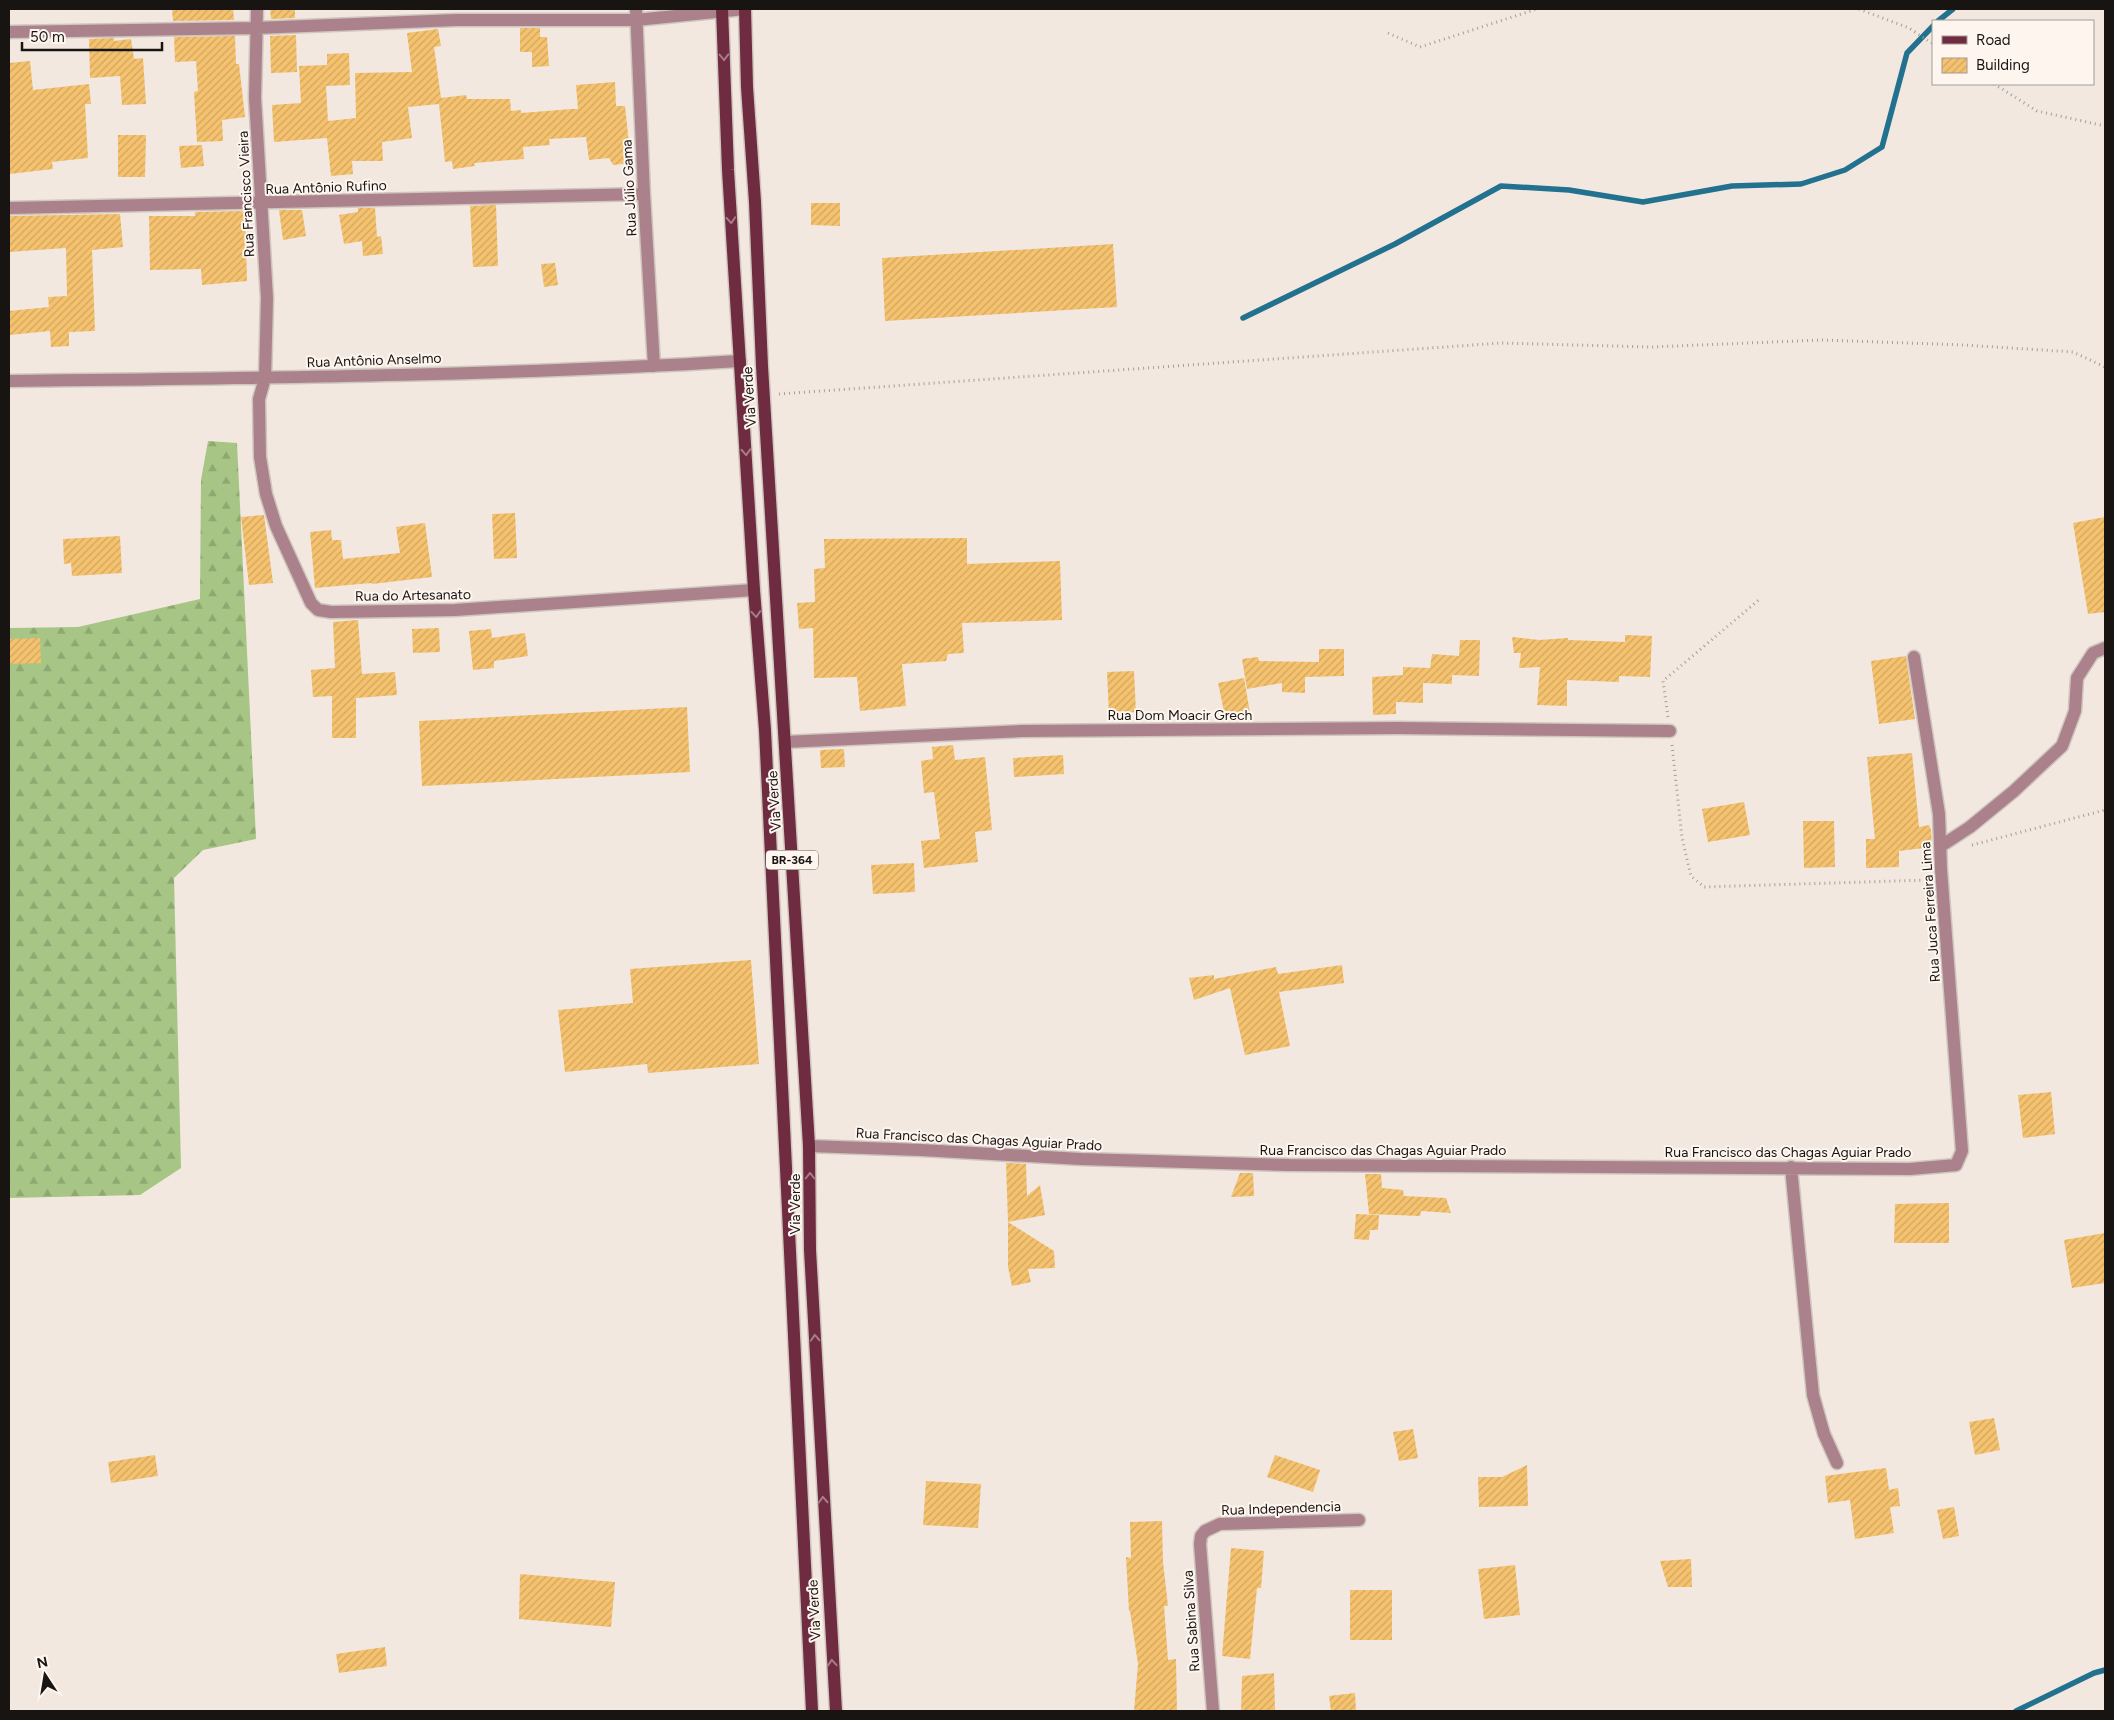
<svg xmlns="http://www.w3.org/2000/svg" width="2114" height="1720" font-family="Figtree,sans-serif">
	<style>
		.forest { fill: url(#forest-firs) }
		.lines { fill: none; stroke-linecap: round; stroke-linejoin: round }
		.stream { stroke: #22718f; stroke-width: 5.5 }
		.building { fill: url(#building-hatch) }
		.minor-casing { stroke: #cfc6bf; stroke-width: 15 }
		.major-casing { stroke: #cfc6bf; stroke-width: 15 }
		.path { stroke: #a69e98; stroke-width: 3; stroke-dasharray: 1 4; stroke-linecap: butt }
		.minor { stroke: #ab828b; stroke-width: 12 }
		.major { stroke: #6f2b40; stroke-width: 12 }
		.oneway { stroke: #a87c86 }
		.labels { text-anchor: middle; stroke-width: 4; stroke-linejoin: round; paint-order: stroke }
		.shield { fill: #fef5ef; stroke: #5d5854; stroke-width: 1 }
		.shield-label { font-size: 12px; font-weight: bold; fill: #181412 }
		.street-label { font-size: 14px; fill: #181412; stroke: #fef5ef }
	</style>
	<defs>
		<pattern id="forest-firs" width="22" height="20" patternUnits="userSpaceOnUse" patternTransform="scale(1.25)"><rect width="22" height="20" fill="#a7c584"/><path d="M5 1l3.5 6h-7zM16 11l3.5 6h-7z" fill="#8fa871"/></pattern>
		<pattern id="building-hatch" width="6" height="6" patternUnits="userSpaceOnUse" patternTransform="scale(1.25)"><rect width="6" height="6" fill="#f5c26f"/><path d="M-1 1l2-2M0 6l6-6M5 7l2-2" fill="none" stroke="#d1a65f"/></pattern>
	</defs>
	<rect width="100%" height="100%" fill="#f2e8e0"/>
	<!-- forest -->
	<path class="forest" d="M208,441L237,443L256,839L203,850L174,878L181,1168L140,1195L9,1198V628L78,627L200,599L201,480Z"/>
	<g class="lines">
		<!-- stream -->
		<path class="stream" d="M1938,21L1953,9
			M1243,318L1395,244L1501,186L1569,190L1643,202L1732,186L1801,184L1845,170L1882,147L1907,53L1933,26
			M2016,1711L2094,1673L2105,1670"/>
	</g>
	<!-- building -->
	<path class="building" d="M172,9H233L234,20L173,21Z
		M270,9H295V18L271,19Z
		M520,28H540V37H547L549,66L532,67V52H520Z
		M438,29L441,46L434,47L441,98L466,95L467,99H510L511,111L521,110V113L572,109H578L576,85L615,82L616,106H625L631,163L613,165L609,158L589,160L586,137L549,139L550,145L523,147L524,159L474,163L475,166L453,169L452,161L445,162L439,104L408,107L412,138L382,142L383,161H352L353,174L331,176L327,138L274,142L272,105L301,103L299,66L327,65V54L349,53L350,85L326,86L328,121L356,118L355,73L412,72L407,33Z
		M296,35L297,72L271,73L270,36Z
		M235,36L236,64H239L245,117L222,120L223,141L197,142L194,92L198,91L196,61L175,62L174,37Z
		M114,38V41L131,39L134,59L143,58L146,104L122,105L120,76L90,78L89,39Z
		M30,61L33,90L89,84L91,104H85L88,158L52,162L53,169L9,174V63Z
		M118,135H146L145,177H118Z
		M202,145L204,166L181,168L179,146Z
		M811,203H840V226L811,225Z
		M496,205L498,266L473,267L470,206Z
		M358,208H375L377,237L381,236L383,254L363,256L362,241L344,244L339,215L358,212Z
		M279,210H302L306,236L283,240Z
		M245,211L247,281L202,285L201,269L150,270L149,216H195V212Z
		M120,214L123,247L92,250L95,331L69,332V346L51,347L50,331L9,335V311L49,307L48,297L67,296L66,248L9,252V216Z
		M1113,244L1117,307L885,321L882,258Z
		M555,263L558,285L544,287L541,264Z
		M515,513L517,558L494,559L492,514Z
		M264,515L273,583L249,585L241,517Z
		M2105,517V612L2088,614L2073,523Z
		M425,523L432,577L372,584L371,583L315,588L310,532L331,530L332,540H341L343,559L400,553L396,527Z
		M120,536L122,573L72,576L71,563L64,564L63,539Z
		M967,538V564L1060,561L1062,620L962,623L964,653L948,654L946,661L902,664L906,706L860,711L857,677L814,678L813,628L799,629L797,603L815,602L814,569L825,568L824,539Z
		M358,620L362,674L395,672L397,695L356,698V738H332V696L313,697L311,670L335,668L333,622Z
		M439,628L440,652L413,653L412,629Z
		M491,629L492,638L525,633L528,656L494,661V668L473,670L469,631Z
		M1625,635L1652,636L1650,677L1619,676V682L1567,680V706L1537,705L1540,667L1519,668L1521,653H1514L1512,637L1539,640L1568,638V640L1625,642Z
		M40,638L41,663L10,664L9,639Z
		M1460,640H1480L1479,676L1452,675V684L1423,683V703L1396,702V714L1373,715L1372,677L1403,675V667L1430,668L1432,654L1459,656Z
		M1319,649H1344V676L1305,677V693L1282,692V683L1247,689L1242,659L1258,657L1259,661L1319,662Z
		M1906,656L1915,719L1879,724L1871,661Z
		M1134,671L1136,712L1109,714L1107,672Z
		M1244,678L1250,713L1225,716L1218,683Z
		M687,707L690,772L422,786L419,721Z
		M953,745L955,760L985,757L992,830L975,832L978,862L924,868L921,841L940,839L934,792L924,793L921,761L933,759L932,747Z
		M844,749L845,767L821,768L820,750Z
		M1912,753L1919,827L1929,825L1931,830L1932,847L1899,851V867L1866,868V839H1875L1867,757Z
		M1063,755L1064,774L1014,777L1013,758Z
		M1744,802L1750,835L1708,842L1702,809Z
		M1803,821H1834L1835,867L1804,868Z
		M914,863L915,892L873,894L871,865Z
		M751,960L759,1064L648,1073L647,1064L565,1072L558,1010L633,1003L630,969Z
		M1342,965L1344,983L1279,992L1290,1046L1245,1055L1230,988L1194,1000L1189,978L1214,975V979L1276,967L1278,974Z
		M2051,1092L2055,1134L2023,1138L2018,1095Z
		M1006,1163L1026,1164L1027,1196L1040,1185L1045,1215L1008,1222Z
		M1240,1173H1253L1254,1196L1231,1197Z
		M1365,1174H1381L1382,1188L1403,1190L1404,1196L1446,1198L1451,1213L1421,1211L1420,1216L1369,1214Z
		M1949,1203V1243H1894L1895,1204Z
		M1356,1214L1379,1215L1378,1230H1370L1369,1240L1354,1239Z
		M1008,1222L1054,1251L1055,1268L1028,1269L1031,1282L1012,1286L1008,1267Z
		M2105,1233V1283L2072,1288L2064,1240Z
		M1994,1418L2000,1450L1975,1455L1969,1422Z
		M1413,1429L1418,1458L1399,1461L1393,1432Z
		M155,1455L158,1476L111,1483L108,1462Z
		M1275,1455L1320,1470L1313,1492L1267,1477Z
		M1527,1465L1528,1506L1479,1507L1478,1477H1502Z
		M1886,1468L1889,1490L1898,1488L1900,1506L1890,1507L1894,1533L1855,1539L1850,1500L1828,1503L1825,1476Z
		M926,1481L981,1484L978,1528L923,1525Z
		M1954,1507L1959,1536L1943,1539L1937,1510Z
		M1162,1521L1163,1562L1168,1606H1164L1168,1660L1176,1659L1177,1711H1134L1138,1664L1130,1611H1129L1126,1557L1131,1558L1130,1522Z
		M1231,1548L1264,1551L1261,1588H1257L1250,1659L1222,1656Z
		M1691,1559L1692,1587H1668L1660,1561Z
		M1515,1565L1520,1615L1484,1619L1478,1569Z
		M520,1574L615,1582L611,1627L519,1619Z
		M1350,1590H1392V1640H1350Z
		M385,1647L387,1666L339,1673L336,1654Z
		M1274,1673L1275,1711H1241L1242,1676Z
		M1355,1693L1356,1711H1331L1329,1696Z"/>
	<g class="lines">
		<defs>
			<path id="minor" d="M257,9L255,98L267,298L265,378L259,399L260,457L266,494L276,526L311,603L318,610L331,612L455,610L754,590
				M636,9L644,194L654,366
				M9,32L256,28L456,20H636L745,9
				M9,208L644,194
				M9,381C252,378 497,376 740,361
				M785,742L1022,731L1398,728L1670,731
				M1941,846L1970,827L2014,791L2062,746L2075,711L2077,678L2093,653L2105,648
				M809,1146L921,1150L1081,1159L1289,1165L1910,1169L1956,1165L1962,1151L1941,869L1939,814L1914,657
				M1791,1167L1813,1395L1824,1434L1837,1463
				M1213,1711L1200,1544L1201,1536L1205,1531L1220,1524L1359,1520"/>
			<path id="major" d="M722,9L728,170L754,590L765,730L812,1711
				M745,9L747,87L755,202L762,366L809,1146L810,1250L836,1711"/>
		</defs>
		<!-- minor casing -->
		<use href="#minor" class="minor-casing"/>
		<!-- major casing -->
		<use href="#major" class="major-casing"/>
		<!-- path -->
		<path class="path" d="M1859,9L1909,28L1933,44
			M1388,33L1420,47L1537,9
			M1994,84L2037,111L2105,126
			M779,394L1501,343L1651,347L1822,340L1964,345L2073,352L2105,367
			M1668,717L1663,681L1761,598
			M1672,745L1682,838L1691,876L1704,887L1928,880
			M1972,845L2105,810"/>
		<!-- minor -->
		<use href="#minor" class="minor"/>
		<!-- major -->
		<use href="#major" class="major"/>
	</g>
	<!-- one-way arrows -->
	<defs><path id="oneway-chevron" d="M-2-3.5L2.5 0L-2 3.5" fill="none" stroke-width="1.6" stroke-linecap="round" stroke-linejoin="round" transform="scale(1.25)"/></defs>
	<g class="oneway">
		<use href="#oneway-chevron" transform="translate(724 57) rotate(88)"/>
		<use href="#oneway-chevron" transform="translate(731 220) rotate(86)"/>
		<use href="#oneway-chevron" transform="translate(746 452) rotate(87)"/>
		<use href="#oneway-chevron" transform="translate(756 614) rotate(86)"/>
		<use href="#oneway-chevron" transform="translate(810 1176) rotate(-90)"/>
		<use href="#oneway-chevron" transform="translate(815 1338) rotate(-93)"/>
		<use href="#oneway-chevron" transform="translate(823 1500) rotate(-93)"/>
		<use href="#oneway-chevron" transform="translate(832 1663) rotate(-94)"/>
	</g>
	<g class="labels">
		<!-- shield labels -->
		<rect class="shield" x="766" y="850.5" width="52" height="19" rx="4"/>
		<g class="shield-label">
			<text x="792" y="864">BR-364</text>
		</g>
		<!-- street labels -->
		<g class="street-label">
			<text transform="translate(326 187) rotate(-2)" y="5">Rua Antônio Rufino</text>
			<text transform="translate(629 188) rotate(-93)" y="5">Rua Júlio Gama</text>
			<text transform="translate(246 194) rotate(-93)" y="5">Rua Francisco Vieira</text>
			<text transform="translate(374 360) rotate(-2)" y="5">Rua Antônio Anselmo</text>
			<text transform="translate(749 397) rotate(-94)" y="5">Via Verde</text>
			<text transform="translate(413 595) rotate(-1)" y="5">Rua do Artesanato</text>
			<text x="1180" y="720">Rua Dom Moacir Grech</text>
			<text transform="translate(774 801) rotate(-94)" y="5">Via Verde</text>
			<text transform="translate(1930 912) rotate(-94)" y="5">Rua Juca Ferreira Lima</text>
			<text transform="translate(979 1139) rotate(3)" y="5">Rua Francisco das Chagas Aguiar Prado</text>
			<text x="1383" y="1155">Rua Francisco das Chagas Aguiar Prado</text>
			<text x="1788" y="1157">Rua Francisco das Chagas Aguiar Prado</text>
			<text transform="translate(795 1204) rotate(-90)" y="5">Via Verde</text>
			<text transform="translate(1281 1508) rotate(-2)" y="5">Rua Independencia</text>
			<text transform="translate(814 1610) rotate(-93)" y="5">Via Verde</text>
			<text transform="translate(1191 1621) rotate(-94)" y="5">Rua Sabina Silva</text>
		</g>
	</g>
	<!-- border -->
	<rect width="2114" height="1720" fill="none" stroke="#181412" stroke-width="20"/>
	<!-- legend -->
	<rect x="1932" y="20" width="162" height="65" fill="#fef5ef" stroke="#a29b97"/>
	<rect x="1942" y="36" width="25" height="8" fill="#6f2b40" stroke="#a29b97"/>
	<text x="1976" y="45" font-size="15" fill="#181412">Road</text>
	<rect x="1942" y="58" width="25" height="15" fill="url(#building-hatch)" stroke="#a29b97"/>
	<text x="1976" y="70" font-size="15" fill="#181412">Building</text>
	<!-- north arrow -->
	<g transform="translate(45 1675) rotate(348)" stroke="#fef5ef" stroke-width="4" paint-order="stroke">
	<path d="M0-4L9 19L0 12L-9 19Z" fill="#181412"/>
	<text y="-8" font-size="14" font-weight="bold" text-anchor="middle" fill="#181412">N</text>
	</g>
	<!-- scale -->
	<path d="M22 42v8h140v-8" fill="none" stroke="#181412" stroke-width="2.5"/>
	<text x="30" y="42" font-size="15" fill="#181412" stroke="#fef5ef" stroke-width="4" paint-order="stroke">50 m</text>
</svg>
